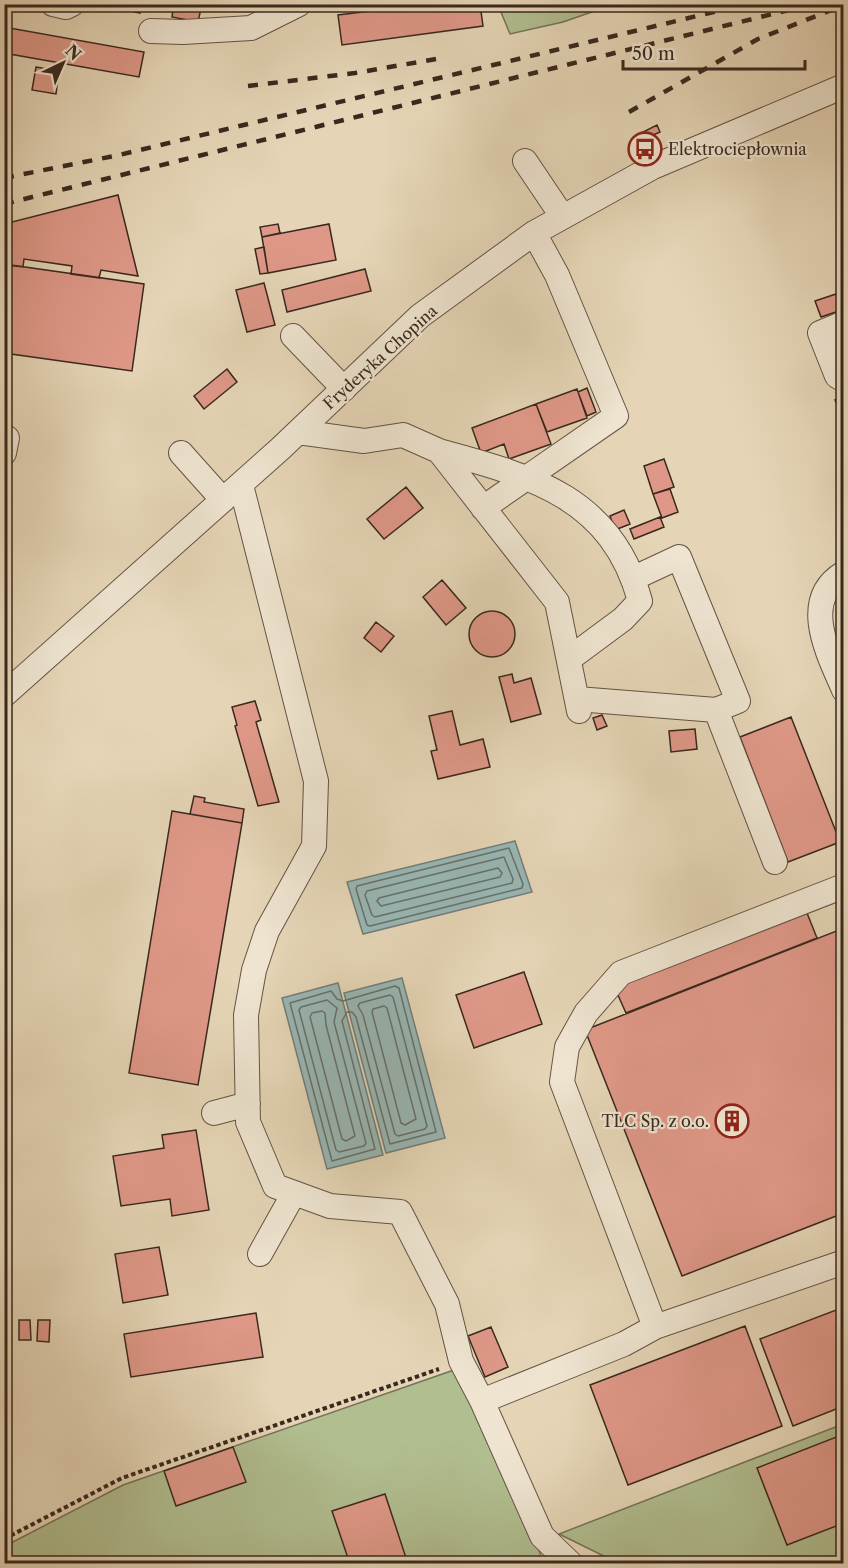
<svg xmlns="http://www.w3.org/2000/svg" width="848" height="1568" font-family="'Libre Caslon Text',serif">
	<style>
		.green { fill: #b1be90; stroke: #757357; stroke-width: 1.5 }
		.water { fill: #98b7b5; stroke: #727e79; stroke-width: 1.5 }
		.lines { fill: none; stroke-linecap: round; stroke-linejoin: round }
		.shore { stroke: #68706a; stroke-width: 1.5 }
		.building { fill: #df9888; stroke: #39281e; stroke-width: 1.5 }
		.minor-casing { stroke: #645344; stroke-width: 26 }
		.path { stroke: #39281e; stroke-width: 4; stroke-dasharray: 4.5 3; stroke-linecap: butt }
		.minor { stroke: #eee4d0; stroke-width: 24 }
		.rail { stroke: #39281e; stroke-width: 4.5; stroke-dasharray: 10 10; stroke-linecap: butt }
		.labels { text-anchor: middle; stroke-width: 4.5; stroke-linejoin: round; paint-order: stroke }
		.poi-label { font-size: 16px; fill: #39281e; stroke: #eee4d0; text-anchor: start }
		.street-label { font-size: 16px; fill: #39281e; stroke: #eee4d0 }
	</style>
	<rect width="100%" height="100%" fill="#e5d5b6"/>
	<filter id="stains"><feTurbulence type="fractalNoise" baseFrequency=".00333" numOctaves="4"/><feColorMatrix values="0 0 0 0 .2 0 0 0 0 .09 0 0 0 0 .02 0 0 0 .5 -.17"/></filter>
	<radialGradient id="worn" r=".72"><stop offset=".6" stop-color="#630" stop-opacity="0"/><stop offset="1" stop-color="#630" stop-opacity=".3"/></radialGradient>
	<!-- green -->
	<path class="green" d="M498,5H612L563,22L510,34Z
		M454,1370L531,1524L543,1563L5,1564V1546L123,1485Z
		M843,1424V1563H618L559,1534Z"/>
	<!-- water -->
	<path class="water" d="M515,841L532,892L363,934L347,882Z
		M402,978L445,1138L386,1153L344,993Z
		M338,983L383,1155L327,1169L282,998Z"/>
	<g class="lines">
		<!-- shore -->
		<path class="shore" d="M509,848L523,884L522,888L370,926L367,925L356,889L357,886Z
			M504,857L513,879L512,883L375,917L372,915L365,895L367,891Z
			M498,868L502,873L500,877L381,906L377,901L379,898Z
			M395,986L399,988L436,1132L390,1144L356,1017L352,1012H347L342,1021L375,1149L332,1161L290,1003L331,991L337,999L343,1001Z
			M390,995L393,997L427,1126L425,1129L398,1136L395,1134L363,1015L358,1006L360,1003Z
			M327,1000L337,1008L334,1022L366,1143L364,1146L339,1152L336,1150L299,1010L301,1007Z
			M384,1006L387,1008L416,1119L405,1125L401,1123L372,1012L373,1009Z
			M322,1011L325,1013L326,1025L355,1136L346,1141L342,1139L310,1017L312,1013Z"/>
	</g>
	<!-- building -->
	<path class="building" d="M121,4H141L140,13L120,9Z
		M174,4H202L198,22L172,17Z
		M427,4H480L483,26L342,45L338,15Z
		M4,27L144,52L139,77L4,53Z
		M36,67L59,71L56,94L32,90Z
		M657,125L660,132L646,138L643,132Z
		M118,195L138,276L101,270L99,278L71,274L72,266L24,259L23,267L7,265L8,257L4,256V224Z
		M278,224L280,233L262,237L260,227Z
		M329,224L336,260L268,273L262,237Z
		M264,247L268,273L260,274L255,249Z
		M4,264L144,284L132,371L4,353Z
		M365,269L371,291L287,312L282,290Z
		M264,283L275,325L247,332L236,290Z
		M836,294L842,310L821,317L815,301Z
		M844,337V366L834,341Z
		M227,369L237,382L204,409L194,396Z
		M587,388L596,412L587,416L578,392Z
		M577,389L587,418L547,432L536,404Z
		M844,396V420L835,400Z
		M536,404L551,444L509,459L504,444L481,453L472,428Z
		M664,459L674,487L653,494L644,466Z
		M406,487L423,508L384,539L367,519Z
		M670,489L678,512L662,518L653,494Z
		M624,510L630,524L615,530L610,516Z
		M660,517L664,527L634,539L630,529Z
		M442,580L466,608L446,625L423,597Z
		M469 634a23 23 0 1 1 46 0a23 23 0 1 1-46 0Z
		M376,622L394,636L381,652L364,638Z
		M512,674L514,683L531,678L541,714L511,722L499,677Z
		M255,701L261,720L256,722L279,802L258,806L235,726L237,725L232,707Z
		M452,711L460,745L483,739L490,767L438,779L431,751L437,750L429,716Z
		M602,715L607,726L597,730L593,718Z
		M791,717L840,842L788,862L740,737Z
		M695,729L697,749L671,752L669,731Z
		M194,796L205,798L204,802L244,809L242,823L190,814Z
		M172,811L242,823L198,1085L129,1073Z
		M805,908L817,938L626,1013L613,984Z
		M844,928V1213L682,1276L585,1030Z
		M524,972L542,1024L474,1048L456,995Z
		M196,1130L209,1210L172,1216L170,1199L121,1206L113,1156L164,1148L162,1135Z
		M159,1247L168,1295L123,1303L115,1254Z
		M844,1307V1406L793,1426L760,1339Z
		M256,1313L263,1357L131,1377L124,1334Z
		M19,1320H30L31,1340H19Z
		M38,1320H50L49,1342L37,1341Z
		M745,1326L782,1426L628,1485L590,1385Z
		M491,1327L508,1367L485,1377L468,1336Z
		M844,1434V1523L787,1545L757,1468Z
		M233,1447L246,1482L176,1506L164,1471Z
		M385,1494L408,1564H350L332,1511Z"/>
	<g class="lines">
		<defs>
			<path id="minor" d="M53,4L66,7L72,4
				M151,31L183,32L251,28L299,4
				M525,161L562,216
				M844,323L820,333L837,376L844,380
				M293,336L344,389
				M298,432L364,441L403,435L439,451L557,602L579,711
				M439,451C531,476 612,497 640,601L623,619L569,659
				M4,453L7,438
				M181,453L223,500
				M241,485L316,781L314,846L267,931L254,970L246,1015L248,1122L275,1186L330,1206L400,1212L447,1304L461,1361L482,1401L542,1536L571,1564
				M483,508L616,416L557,275L534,233
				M844,573C799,600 829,655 844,690
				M634,578L679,557L738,701L716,710
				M4,695L280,449L420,316L534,233L653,167L844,86
				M577,699L716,710L775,862
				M214,1113L248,1104
				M260,1254L294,1193
				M655,1327L562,1082L567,1047L586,1013L621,973L844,886
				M482,1401L624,1344L655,1327L844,1262"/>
		</defs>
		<!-- minor casing -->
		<use href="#minor" class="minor-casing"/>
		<!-- path -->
		<path class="path" d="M4,1539L122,1478L439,1369"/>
		<!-- minor -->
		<use href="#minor" class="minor"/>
		<!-- rail -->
		<path class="rail" d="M248,86L355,73L442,58
			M629,112L758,39L844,5
			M4,178L119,155L747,4
			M4,204L813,4"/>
	</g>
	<!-- icons -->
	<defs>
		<symbol id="bus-ring" viewBox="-11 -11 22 22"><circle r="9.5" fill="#eee4d0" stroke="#8f2418" stroke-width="1.5"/><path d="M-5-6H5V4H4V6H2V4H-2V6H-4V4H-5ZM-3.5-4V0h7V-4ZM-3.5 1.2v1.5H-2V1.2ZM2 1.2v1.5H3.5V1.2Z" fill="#8f2418"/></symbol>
		<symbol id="building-ring" viewBox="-11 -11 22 22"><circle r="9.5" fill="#eee4d0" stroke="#8f2418" stroke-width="1.5"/><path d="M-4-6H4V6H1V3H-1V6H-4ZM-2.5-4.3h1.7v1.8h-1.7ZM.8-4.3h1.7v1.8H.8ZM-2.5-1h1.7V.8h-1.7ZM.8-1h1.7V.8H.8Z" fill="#8f2418"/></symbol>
	</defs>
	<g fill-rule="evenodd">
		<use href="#bus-ring" x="626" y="130" width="38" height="38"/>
		<use href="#building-ring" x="713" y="1102" width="38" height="38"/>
	</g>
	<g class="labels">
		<!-- poi labels -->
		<g class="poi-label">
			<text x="668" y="155">Elektrociepłownia</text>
			<text x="709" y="1127" text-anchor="end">TLC Sp. z o.o.</text>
		</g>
		<!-- street labels -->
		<g class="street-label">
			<text transform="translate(380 357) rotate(-42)" y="6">Fryderyka Chopina</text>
		</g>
	</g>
	<!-- margin -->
	<rect width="848" height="1568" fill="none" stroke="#e5d5b6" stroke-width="24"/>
	<rect x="6" y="6" width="836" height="1556" fill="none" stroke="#39281e" stroke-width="3"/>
	<rect x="12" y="12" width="824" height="1544" fill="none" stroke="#39281e" stroke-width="1.5"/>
	<!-- north arrow -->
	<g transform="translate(63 63) rotate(44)" stroke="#eee4d0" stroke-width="4.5" paint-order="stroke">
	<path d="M0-4.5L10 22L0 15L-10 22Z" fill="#39281e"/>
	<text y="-9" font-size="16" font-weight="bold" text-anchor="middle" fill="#39281e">N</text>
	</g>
	<!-- scale -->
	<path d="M623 60v9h182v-9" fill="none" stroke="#39281e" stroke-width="3"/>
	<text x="632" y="60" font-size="18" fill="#39281e" stroke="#eee4d0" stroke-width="4.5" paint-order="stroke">50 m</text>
	<rect width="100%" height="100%" filter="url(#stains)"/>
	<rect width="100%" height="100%" fill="url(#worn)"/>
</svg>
